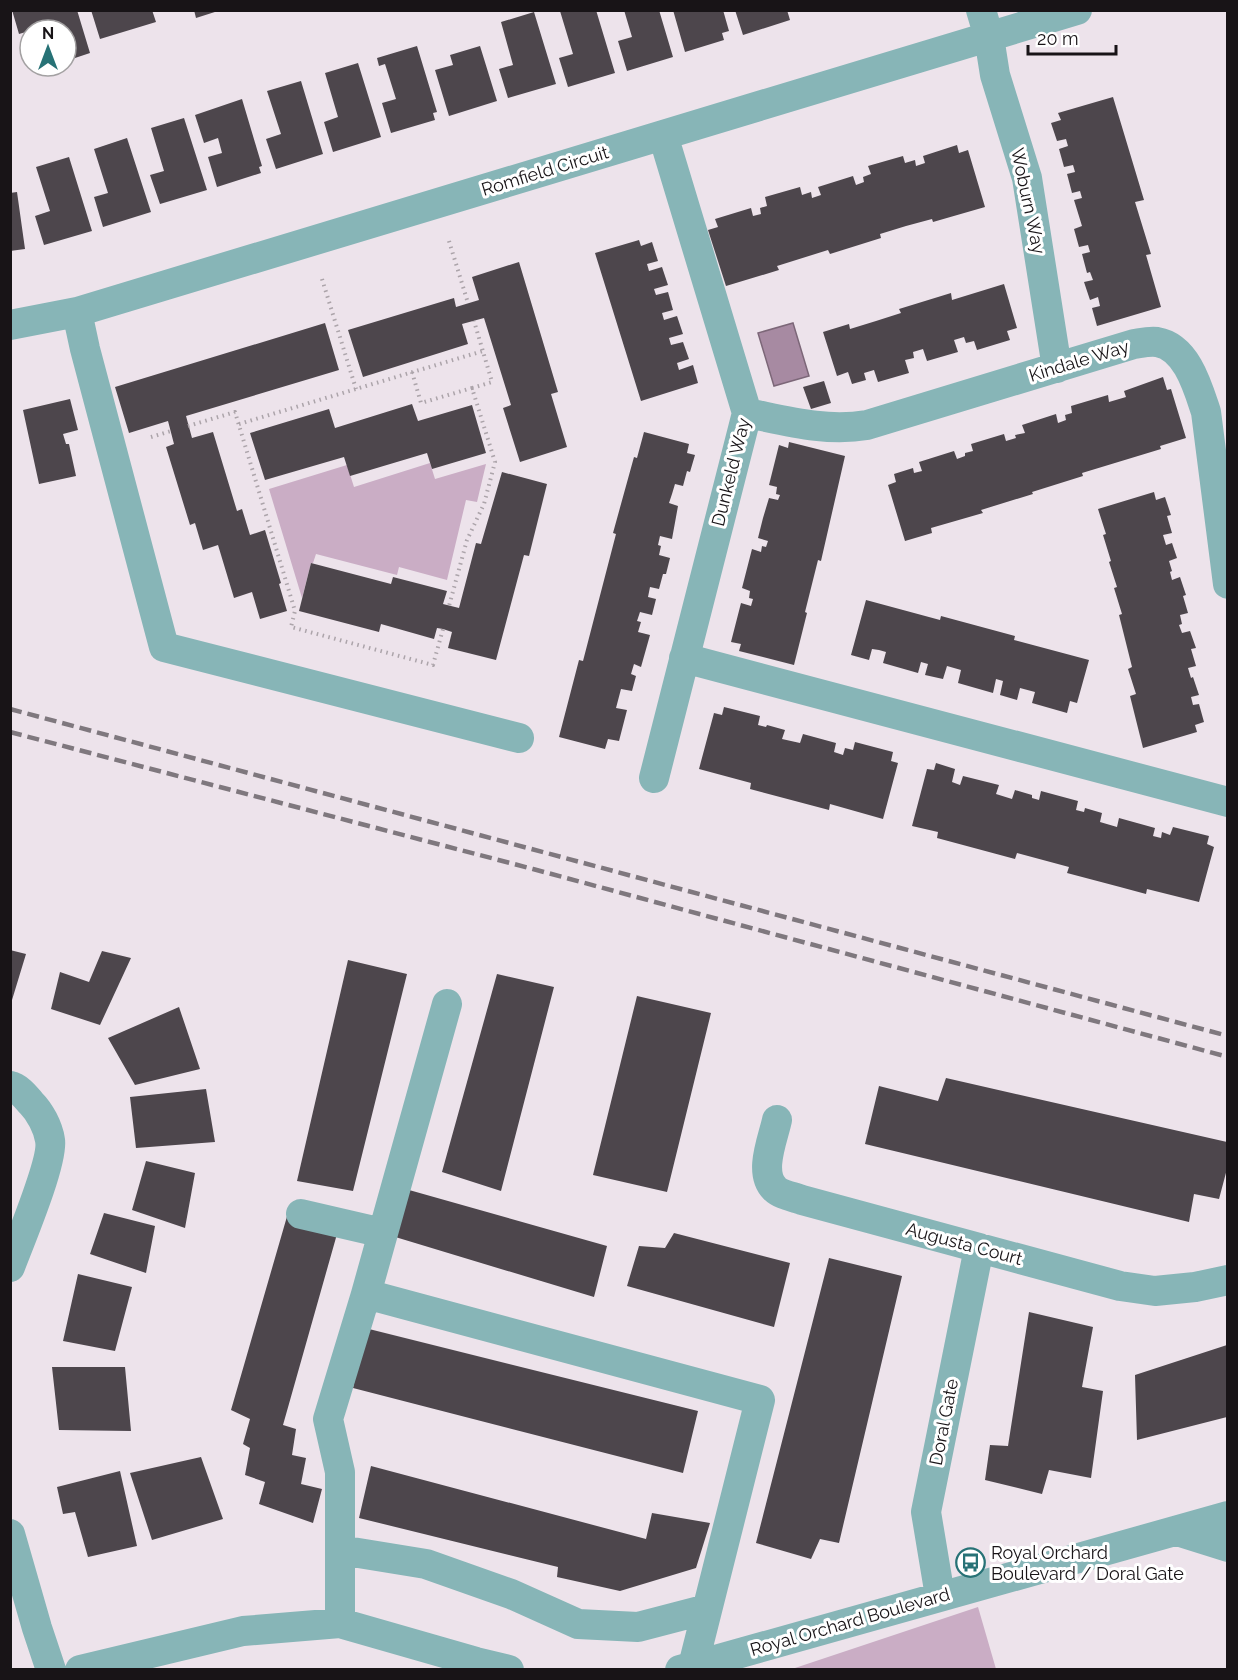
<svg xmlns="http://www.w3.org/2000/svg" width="1238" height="1680" font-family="Raleway,sans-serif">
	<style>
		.green { fill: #caadc5 }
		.water { fill: #a78aa2; stroke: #7c6778; stroke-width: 1.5 }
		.building { fill: #4d464c }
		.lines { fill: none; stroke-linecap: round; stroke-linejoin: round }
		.path { stroke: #aca4aa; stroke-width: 4; stroke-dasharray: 1.5 4.5; stroke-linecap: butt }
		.minor { stroke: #87b5b7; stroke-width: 30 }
		.rail { stroke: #7f787e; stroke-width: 4.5; stroke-dasharray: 12 6; stroke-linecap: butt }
		.labels { text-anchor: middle; stroke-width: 6; stroke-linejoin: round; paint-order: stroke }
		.street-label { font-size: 18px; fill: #181417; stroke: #fff }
		.poi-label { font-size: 18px; fill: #181417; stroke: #fff; text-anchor: start }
	</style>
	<rect width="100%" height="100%" fill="#ede3eb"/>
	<!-- green -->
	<path class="green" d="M430,463L435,479L486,464L477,502L466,500L447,580L399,567L397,575L316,554L313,563H311L302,598L269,489L347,465L354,487Z
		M978,1607L996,1669H792Z"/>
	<!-- water -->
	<path class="water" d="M793,323L809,376L774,386L758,333Z"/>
	<!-- building -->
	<path class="building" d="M12,10H77L90,53L66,61V30H44L43,27L19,34Z
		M91,10H152L156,22L100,39Z
		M194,10H218V11L196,18Z
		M596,10L615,73L568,87L559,58L573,54L560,11Z
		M624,10H659L673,57L627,71L618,41L632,37Z
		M673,10H723L729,31L722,33L724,40L685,52Z
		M735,10H787L790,20L743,35Z
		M534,12L556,84L508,98L499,69L513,65L501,22Z
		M417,46L437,112L433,113L435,120L391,133L382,103L396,99L385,64L379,66L377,58Z
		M480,46L497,101L449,116L435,70L453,65L450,55Z
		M358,63L381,137L333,152L324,122L338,117L325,73Z
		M301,81L323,154L276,169L266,139L281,134L267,91Z
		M1113,97L1144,200L1135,202L1151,254L1146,255L1161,307L1097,326L1092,308L1100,306L1098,297L1090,300L1084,282L1093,280L1090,272L1087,273L1082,254L1090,252L1088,245L1079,247L1074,229L1082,226L1074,200L1082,198L1080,191L1072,193L1067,174L1075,172L1073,165L1064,167L1059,149L1068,146L1066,139L1057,141L1051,123L1061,120L1058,113Z
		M242,99L262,166L259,167L261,173L217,187L208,157L222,153L218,138L204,143L195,115Z
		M184,118L207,190L160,204L150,175L164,171L151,128Z
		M127,138L151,212L103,227L94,197L108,193L94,149Z
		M957,145L959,153L968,150L985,207L933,222L932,219L906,226L880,234L881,238L830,254L828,250L777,266L779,270L726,286L708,230L718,227L715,219L751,208L753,216L761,214L760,208L767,206L765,197L800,187L802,195L811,192L812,198L821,195L818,187L853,176L856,185L864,182L863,177L871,174L868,166L903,156L905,163L915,160L916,166L925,163L923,156Z
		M69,157L92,231L44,245L35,216L50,211L36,167Z
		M17,192L25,249L10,251V193Z
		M639,240L641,246L652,242L658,261L647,264L649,271L662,267L668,285L654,289L656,295L668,292L673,310L662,313L664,320L677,316L683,334L669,338L671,345L683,342L689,359L677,363L679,370L693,365L698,383L641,401L595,253Z
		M519,262L558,392L551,394L567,447L520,462L503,408L511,405L484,318L462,324L468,344L363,377L348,330L454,298L456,307L479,300L472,277Z
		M1004,284L1017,328L1007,331L1010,340L977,350L974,341L966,343L964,337L954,340L958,352L927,361L923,349L913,352L914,358L905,360L909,373L878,382L874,370L864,373L866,380L852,384L848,372L837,376L823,332L849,324L850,329L876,321L901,313L899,309L951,293L952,300Z
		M325,323L339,370L186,416L192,438L213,432L237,511L242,509L250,535L265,530L281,583L279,584L287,611L260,619L252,592L234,598L218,545L203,550L195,523L190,525L166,447L174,444L168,421L129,433L115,387Z
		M1163,377L1167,390L1171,389L1186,438L1160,446L1161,449L1082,473L1083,476L1032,492L1033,494L981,510L983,513L931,528L932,533L905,541L888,485L896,482L894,474L913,468L914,473L922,471L919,462L954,451L957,459L965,456V453L973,451L971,444L1004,434L1006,441L1016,438L1015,435L1025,433L1022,425L1056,414L1058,423L1066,420L1065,415L1072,413L1071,406L1108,395L1109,402L1126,397L1124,391Z
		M824,381L831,403L811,409L803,387Z
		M70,399L78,430L63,434L66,444H69L76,476L39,484L23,410Z
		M412,404L418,421L472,405L486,453L432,469L427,453L350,476L344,457L265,480L250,433L329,409L335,428Z
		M644,432L689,444L687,453L695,455L690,472L687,471L683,486L675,484L672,494L669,503L678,506L672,539L660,536L658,545L661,546L659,555L670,558L666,574H663L659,589L650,587L648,597L656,599L652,615L640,612L637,621L641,622L638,632L650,635L641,667L634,664L631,674L636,676L632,691L621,689L616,708L627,710L619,741L608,739L605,749L559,737L579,660L583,661L616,534L613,533L634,457L637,458Z
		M789,442L845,456L821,561L818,560L805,612L807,613L794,665L739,651L741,644L731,642L741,603L751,606L753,599L749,598L750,591L742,588L752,549L761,552L762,546L766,547L768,541L758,538L763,518L769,498L778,500L780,495L776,494L777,487L769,485L779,445L788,448Z
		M502,472L547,484L529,556L524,555L496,660L448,648L452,632L443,629L437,628L434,639L381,624L379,632L299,611L311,563L391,584L393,577L447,591L443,604L459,608L476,543L481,544Z
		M1154,492L1156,500L1165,497L1171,515L1167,516L1172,533L1163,535L1166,545L1172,543L1177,558L1169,561L1172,571L1170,572L1172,580L1180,577L1186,595L1183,596L1188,613L1180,615L1182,624L1179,625L1182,633L1190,631L1196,648L1191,649L1196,666L1188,668L1191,678L1193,677L1199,695L1191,697L1193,705L1199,704L1204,722L1195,725L1197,732L1143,748L1130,696L1136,694L1128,669L1132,667L1119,615L1122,614L1114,588L1117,587L1109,562L1111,561L1103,535L1106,534L1098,509Z
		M866,600L940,620L941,616L1015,636L1014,640L1089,660L1077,703L1070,701L1067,713L1032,703L1035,692L1020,688L1017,700L1000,695L1003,681L996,679L993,693L958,683L961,670L947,666L943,679L925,675L928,664L921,662L918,673L883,663L886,652L879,650L872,649L869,660L851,655Z
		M724,707L760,716L758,725L766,727L767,725L785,730L782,739L800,743L803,734L836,743L834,752L843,755L845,748L853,750L855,742L893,752L891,761L898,763L883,819L830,804L829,810L750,789L751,783L699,769L714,713L722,715Z
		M936,763L955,769L952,782L960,785L963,776L999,785L996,794L1012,799L1015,790L1032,795V798L1039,800L1041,791L1078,801L1076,810L1084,812L1085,808L1102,813L1100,822L1117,827L1119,818L1155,828L1153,836L1161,838L1162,832L1170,835L1173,827L1209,836L1207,844L1214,847L1199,902L1147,889L1146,894L1120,887L1067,873L1069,867L1017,853L1015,859L937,838L938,832L912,826L927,769L934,770Z
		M10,950L26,954L12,1000H10Z
		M102,951L131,958L100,1025L51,1009L60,972L89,982Z
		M348,960L407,974L353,1191L297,1181Z
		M497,974L554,987L501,1191L442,1172Z
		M637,996L711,1013L667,1192L593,1175Z
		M179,1007L200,1069L135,1085L108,1038Z
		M946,1078L1227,1142V1169L1219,1199L1194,1194L1189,1222L865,1144L879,1086L938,1101Z
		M206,1089L215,1142L136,1148L130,1097Z
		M146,1161L195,1173L185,1228L132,1210Z
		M402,1188L607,1246L594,1297L392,1236Z
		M104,1213L155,1226L146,1273L90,1254Z
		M288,1213L339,1227L283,1425L296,1429L292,1455L306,1458L301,1484L322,1489L313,1523L259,1504L265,1482L245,1475L250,1448L243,1444L250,1419L231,1410Z
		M674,1233L790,1263L774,1327L627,1286L639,1246L665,1248Z
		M829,1258L902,1276L839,1543L820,1539L811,1559L756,1543Z
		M78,1274L132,1287L115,1351L63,1341Z
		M1029,1312L1093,1327L1082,1387L1103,1391L1091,1478L1049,1470L1042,1494L985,1480L990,1445L1008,1446Z
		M365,1328L698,1411L683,1473L353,1388Z
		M1227,1345V1417L1137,1440L1135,1375Z
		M52,1367H125L131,1431L59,1430Z
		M201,1457L223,1519L152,1540L130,1473Z
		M371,1466L646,1539L652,1513L710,1523L696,1568L620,1591L557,1577L558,1567L359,1518Z
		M120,1471L137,1546L88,1557L75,1512L63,1514L57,1487Z"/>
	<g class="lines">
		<!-- path -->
		<path class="path" d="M449,241L468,303
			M322,279L356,389
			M412,372L421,403L472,388L495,462L484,504L467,540L449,606
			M472,388L492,382L474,321
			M239,424L483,351
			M188,426L235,412L295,611L291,627L433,665L443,629
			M151,437L171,431"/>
		<!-- minor -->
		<path class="minor" d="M981,10L989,37L995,75L1027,178L1057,368
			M77,312L85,349L164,647L519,738
			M10,325L77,312L1077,10
			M747,413C787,421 826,432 867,425L1134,344C1141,343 1149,341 1157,342C1187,347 1198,388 1206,412L1228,584
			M684,658L1228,802
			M654,778L747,413L663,135
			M10,1086C19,1088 25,1096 31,1103C40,1112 48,1127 50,1140C54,1160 19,1243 10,1267
			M777,1120C773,1139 758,1173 775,1189C781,1195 795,1197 802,1200L1120,1286L1155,1291L1195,1287L1228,1280
			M301,1214L383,1233
			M366,1294L760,1400L693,1666
			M1177,1531L1228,1547
			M10,1534L37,1628L51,1670
			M340,1550L426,1564L511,1594L578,1624L638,1627L707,1609
			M940,1596L926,1512L979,1248
			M340,1623V1472L328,1419L366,1294L447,1004
			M80,1670L243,1631L340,1623L476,1662L509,1670
			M680,1670L1228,1516"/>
		<!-- rail -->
		<path class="rail" d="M10,709L1228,1036
			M10,732L533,869L1228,1057"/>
	</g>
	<!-- icons -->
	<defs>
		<symbol id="bus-ring" viewBox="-11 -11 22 22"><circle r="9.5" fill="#fff" stroke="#277276" stroke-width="1.5"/><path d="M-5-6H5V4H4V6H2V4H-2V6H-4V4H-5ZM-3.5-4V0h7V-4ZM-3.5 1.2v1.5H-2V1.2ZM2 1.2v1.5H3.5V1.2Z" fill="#277276"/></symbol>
	</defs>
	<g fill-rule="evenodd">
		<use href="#bus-ring" x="954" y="1546" width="33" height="33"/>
	</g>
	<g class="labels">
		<!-- street labels -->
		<g class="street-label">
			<text transform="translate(545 171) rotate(-17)" y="6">Romfield Circuit</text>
			<text transform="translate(1028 201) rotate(78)" y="6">Woburn Way</text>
			<text transform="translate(1079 361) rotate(-17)" y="6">Kindale Way</text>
			<text transform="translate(731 472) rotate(-76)" y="6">Dunkeld Way</text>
			<text transform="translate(964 1244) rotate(15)" y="6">Augusta Court</text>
			<text transform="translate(944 1422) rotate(-79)" y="6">Doral Gate</text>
			<text transform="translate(850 1622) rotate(-16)" y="6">Royal Orchard Boulevard</text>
		</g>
		<!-- poi labels -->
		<g class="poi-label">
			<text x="991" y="1559">Royal Orchard<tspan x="991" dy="21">Boulevard / Doral Gate</tspan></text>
		</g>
	</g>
	<!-- border -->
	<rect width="1238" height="1680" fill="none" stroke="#181417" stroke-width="24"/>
	<!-- north arrow -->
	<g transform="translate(48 48)"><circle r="28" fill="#ffffff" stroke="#a3a1a2" stroke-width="1.5"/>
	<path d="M0-4.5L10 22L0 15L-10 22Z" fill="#277276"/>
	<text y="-9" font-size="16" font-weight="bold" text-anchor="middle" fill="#181417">N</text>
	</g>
	<!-- scale -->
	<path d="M1028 45v9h88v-9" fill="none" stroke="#181417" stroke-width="3"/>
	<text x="1037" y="45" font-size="18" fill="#181417" stroke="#ffffff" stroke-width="4.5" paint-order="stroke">20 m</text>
</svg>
